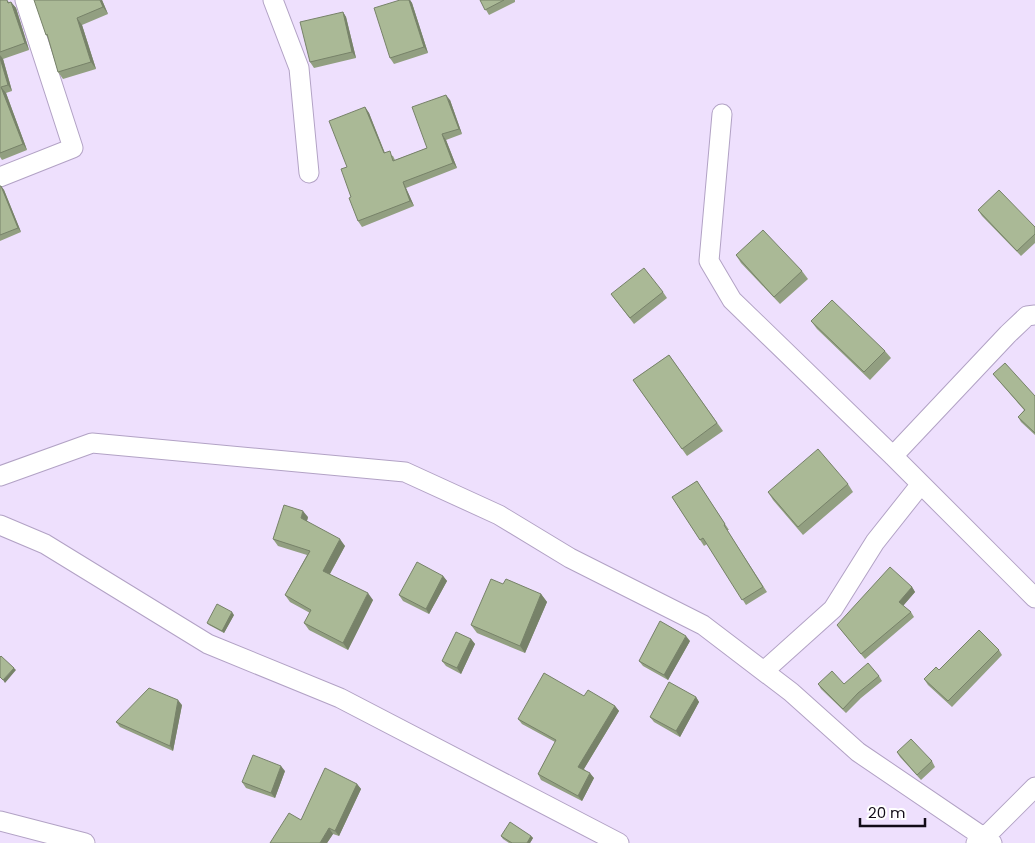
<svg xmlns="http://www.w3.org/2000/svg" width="1035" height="843" font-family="Poppins,sans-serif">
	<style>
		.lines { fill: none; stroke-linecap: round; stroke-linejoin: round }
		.street-casing { stroke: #b2a2c5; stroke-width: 21 }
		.street { stroke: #fff; stroke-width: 19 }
		.wall { fill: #929f81 }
		.shaded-wall { fill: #778269 }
		.building { fill: #aab996; stroke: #778269 }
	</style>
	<rect width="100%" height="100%" fill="#eee0fd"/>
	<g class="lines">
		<defs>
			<path id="street" d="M273,0L299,68L309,173
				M722,114L709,261L732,300L893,456L1035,598
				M0,177L73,148L25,0
				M893,456L1008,334L1027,316L1035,315
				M0,476L92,443L405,472L499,515L570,558L703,625L791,692L858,752L992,843
				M0,525L45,544L208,644L340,698L619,843
				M764,671L833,609L875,542L921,484
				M0,821L85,843
				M976,843L984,838L1035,787"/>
		</defs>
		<!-- street casing -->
		<use href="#street" class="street-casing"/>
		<!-- street -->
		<use href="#street" class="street"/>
	</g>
	<!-- wall -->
	<path class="wall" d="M0,0L10,2H11L16,8L29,50L3,59L12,91L6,93L27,150L2,160L0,157Z
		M102,0L108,14L82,25L96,69L63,79L58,72L49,39L46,35Z
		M400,0H410L412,3L428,53L394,64L390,58Z
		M480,0H515V2L489,15Z
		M343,12L346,17L356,58L314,68L310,62Z
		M450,100L462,134L446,140L457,168L406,188L414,206L362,227L358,221L351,197L347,167L365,107L369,113L385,153L393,156L395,160L427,148Z
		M0,186H1L4,190L21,232L0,241Z
		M978,210L1035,227V243L1021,256L982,216Z
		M736,255L802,271L808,279L780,304L741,263Z
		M663,292L667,298L634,324L611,294Z
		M811,321L885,351L891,358L870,380L817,329Z
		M669,355L723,431L687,456L633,380Z
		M993,374L1035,396V435L1021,422L1018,417L1024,410Z
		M697,481L729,530H727L767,592L746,605L707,544L704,546L672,497Z
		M848,484L853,492L803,535L773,500L768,492Z
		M308,517L307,521L345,546L330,574L373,600L348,650L309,630L304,623L310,613L290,602L285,595L307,555L278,546L273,539Z
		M443,576L447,581L429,614L403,601L399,595Z
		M503,584L541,594L547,602L525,653L477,633L471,625Z
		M912,587L915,592L903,606L911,612L914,617L865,659L837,625Z
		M234,615L224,633L209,625L207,623Z
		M471,639L475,644L461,674L446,666L442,661Z
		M690,641L668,680L643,666L639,661Z
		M999,650L1002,655L952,707L928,685L924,679L939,670Z
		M879,676L882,681L861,698L846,713L821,689L818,684H844Z
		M584,696L615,706L619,711L584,769L594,778L582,801L541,780L538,774L555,742L522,724L518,719Z
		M696,697L699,702L680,737L654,722L650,717Z
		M182,705L173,751L120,727L116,722Z
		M897,752L932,761L935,767L921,780L900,757Z
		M285,771L275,798L246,788L242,782Z
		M357,784L361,789L339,836L333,834L327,843H270L301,820Z
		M501,836H531L533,838L530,843H509L503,839Z"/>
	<!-- shaded-wall -->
	<path class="shaded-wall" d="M100,0H102L108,14L103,7Z
		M409,0H410L412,3L428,53L424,47Z
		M11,2L16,8L29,50L25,43Z
		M343,12L346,17L356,58L352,52Z
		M77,18L82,25L96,69L91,62Z
		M0,55L3,59L12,91L8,85L0,58Z
		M1,87L6,93L27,150L23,144Z
		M446,95L450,100L462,134L459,129Z
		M365,107L369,113L387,159L384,153Z
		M442,134L446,140L457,168L453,163Z
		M403,182L406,188L414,206L410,201Z
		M1,186L4,190L21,232L18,228Z
		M303,511L308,517L306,524L301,518Z
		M340,539L345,546L328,577L323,571Z
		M443,576L447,581L429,614L426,609Z
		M912,587L915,592L902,607L899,602Z
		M368,593L373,600L348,650L343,643Z
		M541,594L547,602L525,653L520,646Z
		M232,612L234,615L224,633L222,631Z
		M686,636L690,641L668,680L664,675Z
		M471,639L475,644L461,674L457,668Z
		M14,668L16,670L5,683L3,680Z
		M696,697L699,702L680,737L676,731Z
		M178,700L182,705L173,751L170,746Z
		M615,706L619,711L582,772L578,767Z
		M281,766L285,771L275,798L271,793Z
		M590,773L594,778L582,801L578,796Z
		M357,784L361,789L339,836L335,831Z
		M329,828L333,834L327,843H320Z
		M531,836L533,838L530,843H527Z"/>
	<!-- building -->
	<path class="building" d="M0,0H7L8,3L11,2L25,43L0,52Z
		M34,0H100L103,7L77,18L91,62L58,72L47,34L46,35Z
		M400,0H409L424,47L390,58L374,8Z
		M480,0H504L485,10Z
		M343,12L352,52L310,62L300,22Z
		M0,58L8,85L1,87L23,144L0,153Z
		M446,95L459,129L442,134L453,163L403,182L410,201L358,221L349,198L351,197L341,169L347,167L329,121L365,107L384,153L390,151L393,161L427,148L412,107Z
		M0,186H1L18,228L0,235Z
		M999,190L1035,227V234L1017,251L978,210Z
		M763,230L802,271L774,297L736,255Z
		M644,268L663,292L630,318L611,294Z
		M832,300L885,351L864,372L811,321Z
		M669,355L717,423L682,449L633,380Z
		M1005,363L1035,396V433L1018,417L1025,410L993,374Z
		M818,449L848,484L798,527L768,492Z
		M697,481L725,524L724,525L763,587L742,600L703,538L700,540L672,497Z
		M284,505L303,511L301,518L340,539L323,571L368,593L343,643L304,623L311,610L285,595L310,551L273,539Z
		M417,562L443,576L426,609L399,595Z
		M890,567L912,587L899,602L911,612L861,654L837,625Z
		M491,579L503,584L506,579L541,594L520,646L471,625Z
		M217,604L232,612L222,631L207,623Z
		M660,621L686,636L664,675L639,661Z
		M979,630L999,650L948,701L924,679L936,667L939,670Z
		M456,632L471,639L457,668L442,661Z
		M1,656L14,668L3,680L0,677V657Z
		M868,663L879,676L858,693L843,709L818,684L832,671L844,684Z
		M544,673L584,696L588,690L615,706L578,767L590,773L578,796L538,774L556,740L518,719Z
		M669,682L696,697L676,731L650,717Z
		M149,688L178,700L170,746L116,722Z
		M911,739L932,761L917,775L897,752Z
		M253,755L281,766L271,793L242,782Z
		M325,768L357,784L335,831L329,828L320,843H270L289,813L301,820Z
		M510,822L531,836L527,843H512L501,836Z"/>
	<!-- scale -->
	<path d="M860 818v8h65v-8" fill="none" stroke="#110b17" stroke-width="2.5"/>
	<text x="868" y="818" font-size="15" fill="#110b17" stroke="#ffffff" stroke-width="4" paint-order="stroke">20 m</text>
</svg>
